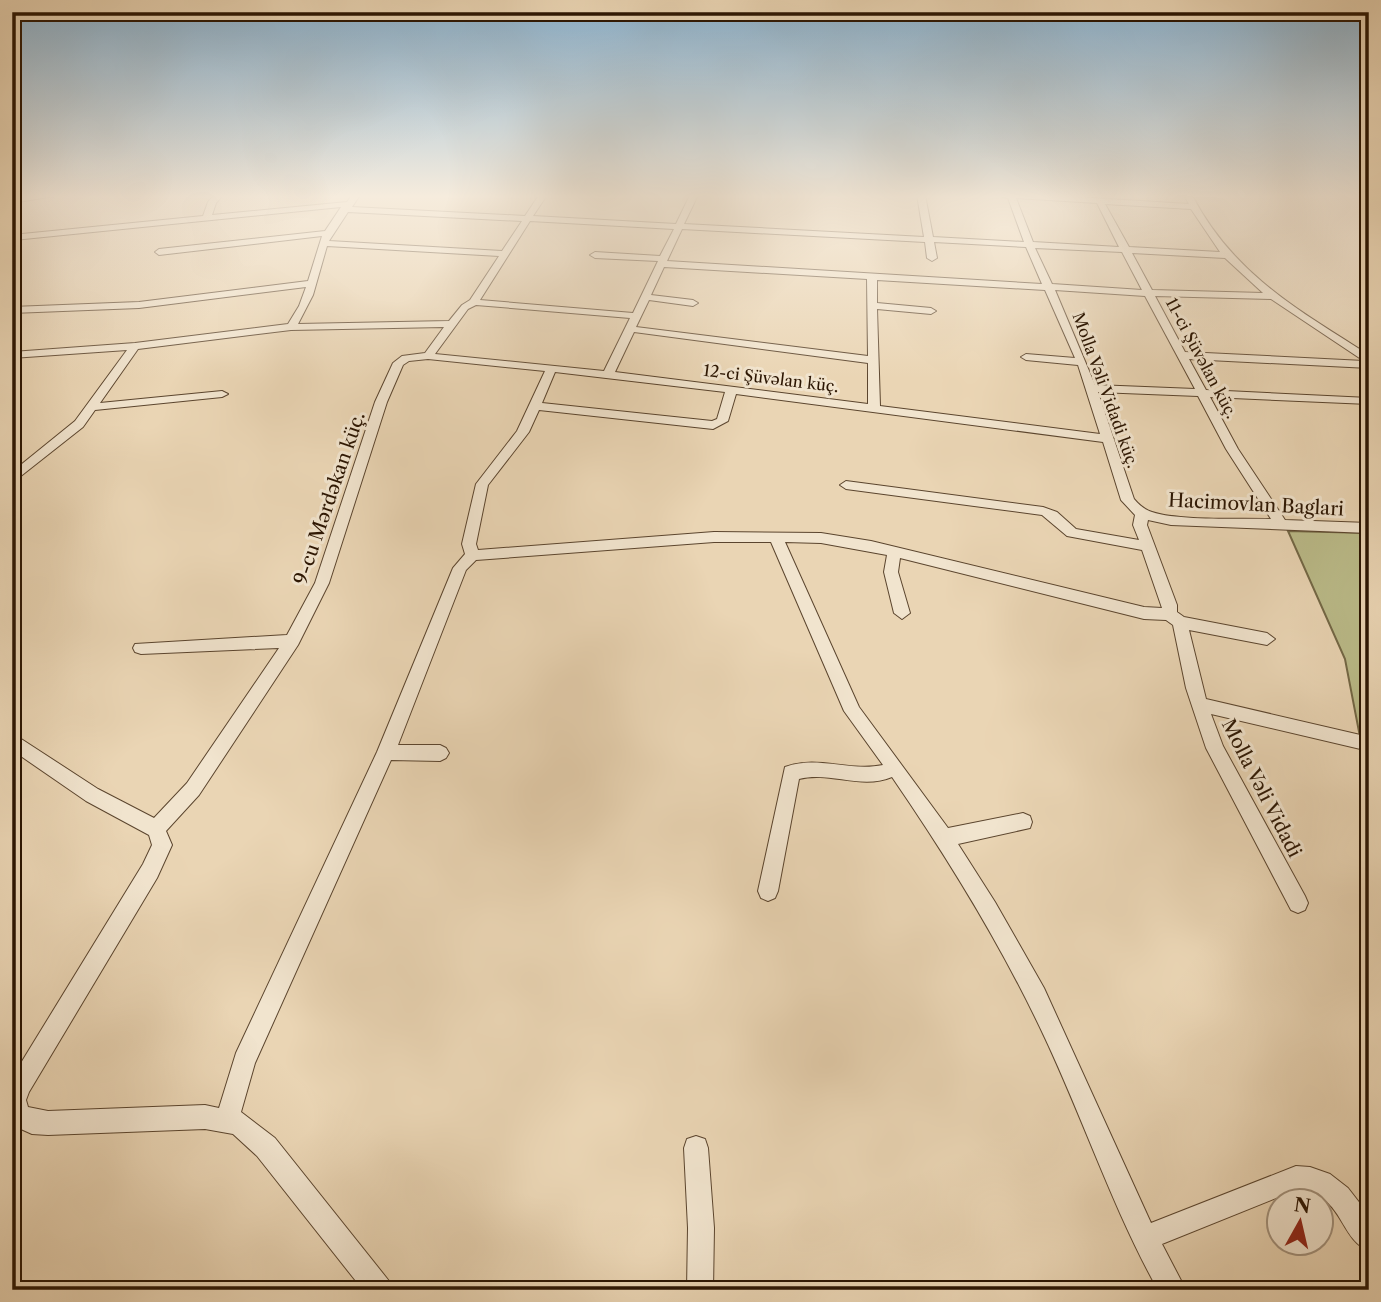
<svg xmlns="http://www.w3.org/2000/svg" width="1381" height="1302" font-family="'Libre Caslon Text',serif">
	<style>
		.green { fill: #bbbc8a; stroke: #736846; stroke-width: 2 }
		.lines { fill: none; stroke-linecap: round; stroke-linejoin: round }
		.street-casing { stroke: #5b452e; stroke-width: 2 }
		.street { fill: #f1e4ce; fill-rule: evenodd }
		.labels { text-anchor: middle; stroke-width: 6; stroke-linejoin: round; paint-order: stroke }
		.far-street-label { font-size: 16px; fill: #2b1502; stroke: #f1e4ce }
		.street-label { font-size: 19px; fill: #2b1502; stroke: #f1e4ce }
	</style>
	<rect width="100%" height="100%" fill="#ead5b4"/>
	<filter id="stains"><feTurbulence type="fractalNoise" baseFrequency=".00286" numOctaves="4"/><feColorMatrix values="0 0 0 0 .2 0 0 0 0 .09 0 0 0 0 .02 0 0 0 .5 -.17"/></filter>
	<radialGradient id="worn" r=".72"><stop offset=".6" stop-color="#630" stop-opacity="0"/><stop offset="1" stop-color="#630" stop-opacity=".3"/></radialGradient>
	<!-- green -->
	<path class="green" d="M1288,531L1369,533V739L1360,737L1345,659Z"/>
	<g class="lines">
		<defs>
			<path id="street" d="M37,195H61L12,203V199Z
				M214,195H223L216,203L212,215L347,202L352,195H360L352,207L525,216L539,195H547L533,216L676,224L690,195H698L684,224L924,237L917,195H925L933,237L1024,242L1008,198L996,195H1044L1189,204L1184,195H1192C1232,273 1298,310 1369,355V368L1189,359L1206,390L1369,398V404L1210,397L1238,449L1285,520L1369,523V533L1171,525L1148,520L1147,525L1177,605V612L1184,617L1267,633L1275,639L1267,645L1189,630L1206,699L1369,737V751L1211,714L1223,746L1305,896L1308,903L1305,910L1298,913L1291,910L1206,748L1186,688L1173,625L1166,620L1144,619L900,558L898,572L910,613L902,619L894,613L884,572L887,555L821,543L785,542L859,707L948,828L1023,813L1030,816L1032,822L1030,828L958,844L995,902L1044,988L1151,1223L1296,1166L1310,1167L1330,1174L1348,1188L1369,1215V1251C1337,1237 1345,1194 1296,1190L1162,1244L1186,1290H1158C1113,1209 1084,1121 1045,1038C1002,946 949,860 892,777C861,790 830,771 799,779L778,891L775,898L768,901L761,898L758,891L785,767C818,755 849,772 883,765L844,711L771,542H714L476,560L466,570L398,745H440L446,748L449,753L446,758L440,761L391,760L255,1063L241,1112L275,1138L389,1281L393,1290H363L257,1156L233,1134L205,1129L48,1135L32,1134L12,1125L13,1076L143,864L152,845L149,835L86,801L12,750V733L98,789L154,818L187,783L279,648L141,654L135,652L133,648L135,644L287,635L315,583L375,402L393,363L402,356L425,353L444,327L291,330L138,349L100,403L222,391L228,394L222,397L95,410L83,427L12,483V472L75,421L127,350L12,358V352L135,343L288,324L299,306L306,287L139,308L12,313V307L139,302L308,281L322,236L159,255L155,252L159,249L325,231L341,207L14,240L12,235L203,216L208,202ZM1016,198L1097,203L1119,247L1033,242ZM1105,204L1191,209L1220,252L1129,247ZM348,212L522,221L502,251L329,241ZM530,221L674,229L660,256L595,252L590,255L595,258L658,261L633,313L480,300ZM682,229L925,242L927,258L932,261L937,258L934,242L1026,247L1042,284L667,261ZM327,246L499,256L470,300L462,305L449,321L298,324L313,295ZM1035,248L1122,252L1142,290L1052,284ZM1132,253L1225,258L1263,293L1152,290ZM664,267L867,279L868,356L636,327L649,300L693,306L698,303L693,300L651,295ZM877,280L1045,290L1075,358L1026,354L1021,357L1026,360L1078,365L1100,434L880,406L877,309L931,314L936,311L931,308L877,303ZM1055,290L1145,296L1195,389L1095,385ZM1155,296L1271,299L1364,361L1185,352ZM476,305L630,318L604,371L435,354L468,309ZM634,332L868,363V404L615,372ZM428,359L545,371L517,431L476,484L462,544L465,554L453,568L377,752L236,1053L219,1108L205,1105L48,1111L28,1107L26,1100L29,1092L157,878L172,845L166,831L199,795L298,645L329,583L387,402L403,365L409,361ZM555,372L725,392L717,419L712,421L542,403ZM1098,392L1198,396L1226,449L1271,519C1240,518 1179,521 1152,512C1145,510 1139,505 1134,499ZM736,394L1103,442L1121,500L1135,515L1133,525L1139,540L1076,529L1057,512L1043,507L846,481L840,485L846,489L1042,515L1067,536L1142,550L1162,608L1144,607L871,541L821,533L714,532L478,550L476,544L488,485L529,432L539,410L713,429L728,421Z
				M696,1136L705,1139L708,1148L714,1228L713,1290H687L688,1228L684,1148L687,1139Z"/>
		</defs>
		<!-- street casing -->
		<use href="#street" class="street-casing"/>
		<!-- street -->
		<use href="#street" class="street"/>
	</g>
	<!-- sky -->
	<linearGradient id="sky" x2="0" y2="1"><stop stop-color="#8ab5d5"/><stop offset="0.52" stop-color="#f6ecdd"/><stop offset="1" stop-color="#f6ecdd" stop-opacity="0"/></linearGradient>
	<rect width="1381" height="378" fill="url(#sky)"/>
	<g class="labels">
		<!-- far-street labels -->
		<g class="far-street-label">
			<text transform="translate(1202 358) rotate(62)" y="6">11-ci Şüvəlan küç.</text>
			<text transform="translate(771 378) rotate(7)" y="6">12-ci Şüvəlan küç.</text>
			<text transform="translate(1106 390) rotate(70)" y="6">Molla Vəli Vidadi küç.</text>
		</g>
		<!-- street labels -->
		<g class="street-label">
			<text transform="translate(329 498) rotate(-71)" y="7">9-cu Mərdəkan küç.</text>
			<text transform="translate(1256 504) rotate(3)" y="7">Hacimovlan Baglari</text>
			<text transform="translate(1262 788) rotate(63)" y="7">Molla Vəli Vidadi</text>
		</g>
	</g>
	<!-- margin -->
	<rect width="1381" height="1302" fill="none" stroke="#ead5b4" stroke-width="42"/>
	<rect x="14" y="14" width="1353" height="1274" fill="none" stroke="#2b1502" stroke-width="3.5"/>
	<rect x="21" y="21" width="1339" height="1260" fill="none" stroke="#2b1502" stroke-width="2"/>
	<!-- north arrow -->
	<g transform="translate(1300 1222) rotate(8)"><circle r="33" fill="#f1e4ce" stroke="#a2917c" stroke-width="2"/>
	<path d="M0-5L12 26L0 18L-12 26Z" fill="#8f2418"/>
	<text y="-10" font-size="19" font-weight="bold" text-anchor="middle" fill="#2b1502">N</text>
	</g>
	<rect width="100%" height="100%" filter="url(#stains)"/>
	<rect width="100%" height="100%" fill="url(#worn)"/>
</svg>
